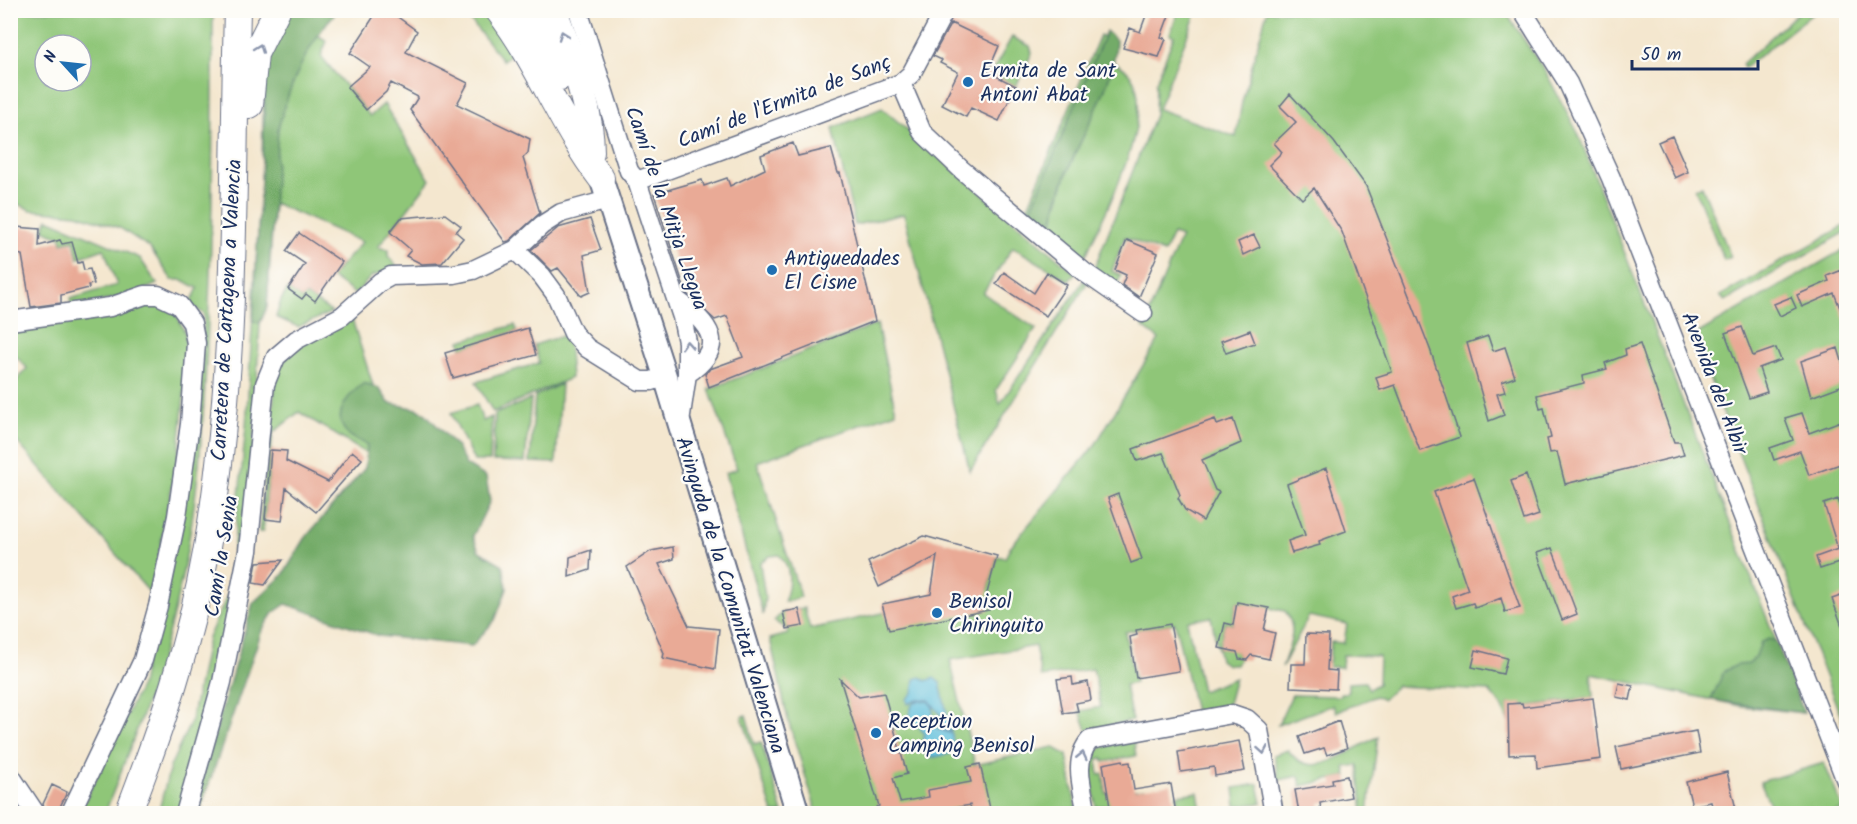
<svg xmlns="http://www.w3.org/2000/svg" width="1857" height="824" font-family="Kalam,sans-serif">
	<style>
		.green { fill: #8fc678; stroke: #557a6b; stroke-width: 1.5; fill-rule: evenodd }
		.forest { fill: #73ab68; stroke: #476d63; stroke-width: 1.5 }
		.water { fill: #5cbedb; stroke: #3c769c; stroke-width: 1.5 }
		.building { fill: #e9aa96 }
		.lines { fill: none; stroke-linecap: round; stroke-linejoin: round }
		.minor-casing { stroke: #676f86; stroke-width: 21 }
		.major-casing { stroke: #676f86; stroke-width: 26 }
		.highway-casing { stroke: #676f86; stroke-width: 28 }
		.minor { stroke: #fff; stroke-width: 18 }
		.major { stroke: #fff; stroke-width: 22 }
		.highway { stroke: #fff; stroke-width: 26 }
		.oneway { stroke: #8d97ae }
		.poi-dot { fill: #1f6fb2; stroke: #fdfcf7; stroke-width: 2 }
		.labels { text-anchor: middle; stroke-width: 4.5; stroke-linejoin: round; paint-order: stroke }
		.poi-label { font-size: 21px; fill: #1b2f5e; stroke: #fdfcf7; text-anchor: start }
		.street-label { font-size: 21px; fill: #1b2f5e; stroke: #fdfcf7 }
	</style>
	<rect width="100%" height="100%" fill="#fdfcf7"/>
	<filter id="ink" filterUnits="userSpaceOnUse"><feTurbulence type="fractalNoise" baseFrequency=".0167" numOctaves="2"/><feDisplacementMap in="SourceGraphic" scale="12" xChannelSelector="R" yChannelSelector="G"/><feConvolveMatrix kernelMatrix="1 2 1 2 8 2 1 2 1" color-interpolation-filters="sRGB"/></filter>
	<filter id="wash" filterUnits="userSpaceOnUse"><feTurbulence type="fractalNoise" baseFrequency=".008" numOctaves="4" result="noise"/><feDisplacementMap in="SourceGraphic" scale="24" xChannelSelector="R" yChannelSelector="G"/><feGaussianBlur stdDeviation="1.35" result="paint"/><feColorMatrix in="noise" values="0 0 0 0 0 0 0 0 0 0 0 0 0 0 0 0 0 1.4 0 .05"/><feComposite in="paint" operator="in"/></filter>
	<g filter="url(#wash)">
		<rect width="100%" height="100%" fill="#f4e7cf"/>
		<!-- green -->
		<path class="green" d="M11,11H213C213,129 213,247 206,365C202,446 195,528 175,607C158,678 131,746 105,813H79L141,685L202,364L204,314L190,304L198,288L182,280H172L150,248L120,228L77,214L31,210L11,201ZM45,45H81V81H45Z
			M337,11L316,34L327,41L321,56L370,116L384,104L430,180L378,247L389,250L388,256L398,268L372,276L355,294L331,277L362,242L274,203L267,307L260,323L251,487L215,688L179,813L158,814L170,767L191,721L208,638L229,592L246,427L262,165L264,66Z
			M463,11H486L516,50L503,61Z
			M1179,11H1197L1158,109L1236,137L1242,102L1267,11H1505L1546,73L1578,133L1804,713L1741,706L1591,674L1593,697L1529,706L1508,704L1509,723L1500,704L1489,691L1397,686L1383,699L1376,696L1336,712L1333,705L1278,725L1292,695L1341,696V693H1348V683L1365,682L1369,689L1378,684L1379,656L1343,655L1342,667H1329L1331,642L1344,643L1347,624L1309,616L1282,667C1289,646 1299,630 1285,611L1237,602L1232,625L1225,623L1219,648L1237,651L1239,659L1236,665H1227L1220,660L1211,617L1187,621L1202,691L1235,678L1227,707L1195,712L1175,623L1125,632L1135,683L1125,685L1132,721L1087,730L1080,711L1101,707L1093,669L1041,677L1035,646L950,660L975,765L1053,747L1067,755L1077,813H817L788,720L770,639L788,634L787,629L774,621L783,612L804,608L810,629L915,606L914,597L933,598L988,590L997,556L1005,558L1011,546L1095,445L1159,339L1143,327L1181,237L1173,234L1164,253L1125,237L1112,271L1121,275L1117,285L1093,271L1155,115L1156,82L1174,36L1170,34Z
			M1800,11H1816L1744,68L1742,64Z
			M1100,35L1104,37L1027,219L959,156L1026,211Z
			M1012,37L1030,46L1032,53L1016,86L991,74Z
			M1112,62C1177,83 1103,215 1087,253L1079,259L1049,235L1065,178L1106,83Z
			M882,108L1075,273L1069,281L1013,247L983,293L1036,329L996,390L1000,404L1084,280L1087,283L970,471L904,214L855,225L833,128Z
			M1702,186L1731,257L1724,260L1695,189Z
			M48,219L140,258L157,284L139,292L72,309L70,299L117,285L104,249L78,258L74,240L62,243L61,237L43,230Z
			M1846,225V232L1725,301L1720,296Z
			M1846,248V730L1693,336Z
			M288,289L302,299L306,295L332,312L298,327L276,317L281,300Z
			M155,301L177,315L185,333L187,363L179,451L151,594L11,435V387L27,368L11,351L10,325Z
			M351,316L387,429L367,454L299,412L273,433L263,532H259L277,369L299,344Z
			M877,324L896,412L757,462L801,597L784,602C790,586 793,568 779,555L770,556L760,563L765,597L763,615L725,473L737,469L709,389Z
			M515,325L517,331L462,348L460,341Z
			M562,336L568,338L571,378L493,412L476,382L539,363L534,345Z
			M561,384L556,463L530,462L535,396Z
			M531,399L525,462L493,461L495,414Z
			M477,405L483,421L492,417L490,461H474L451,413Z
			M746,715L754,744L761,742L783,813H773L742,717Z
			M1378,737L1368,813H1363L1358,765L1345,767L1347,776L1301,786L1299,776L1279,780L1274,755L1288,750C1313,785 1350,748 1378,737Z
			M1134,742L1136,756L1104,762L1103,758L1097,759L1099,775L1103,774L1106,793L1144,789L1145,801L1096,807L1089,761C1094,743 1117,744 1134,742Z
			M1824,763L1843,809L1832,813H1774L1760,782Z
			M1258,784L1262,803L1236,806L1234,788Z
			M1198,792L1201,810L1179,813L1177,795Z"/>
		<!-- forest -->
		<path class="forest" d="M287,11H337C307,44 289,86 278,129L267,307L260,323L253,321L265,107L264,66L272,42Z
			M1106,31L1116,40C1116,84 1080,136 1065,178C1058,196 1054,216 1049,235L1027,219Z
			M364,383L379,388L389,403L418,409L426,414L456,446L466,465L486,477L490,501L473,536L479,551L503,565L507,589L495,620L472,646L379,636L286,604L273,613L262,630L199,813L191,814L253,603L283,575L306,537L365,468L367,445C361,441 350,438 346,432C331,413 349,394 364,383Z
			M1769,639L1776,641L1804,713L1711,700L1724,671L1737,665L1749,664L1756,656L1761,642Z"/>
		<!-- water -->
		<path class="water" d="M921,677L926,681L934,678L940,683L951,732L940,729V714L929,700L919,699L908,704L907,699L913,693L915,679Z
			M919,700L928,701L933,707V723L938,729L952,734L954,753L930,758L921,750L925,734L909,715L912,705Z"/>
		<g id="blocks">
			<!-- building -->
			<path class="building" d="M378,10H388L417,31L406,52L468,83L457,104L530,139L528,153L523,158L540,213L509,241L505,242L410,110L418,97L391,83L386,92L366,110L347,87L370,67L350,53Z
				M1148,10H1171L1161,37L1166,39L1159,57L1123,48L1130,28L1140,32Z
				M951,23L999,46L988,72L1016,86L999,121L971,108L966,117L942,105L958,72L940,63L942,60L933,56Z
				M1290,94L1334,142L1366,186L1430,349L1460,437L1420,451L1395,385L1380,390L1376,377L1392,372L1342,232L1314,188L1302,199L1269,165L1282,152L1274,143L1296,122L1280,106Z
				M1672,136L1688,172L1675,178L1658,142Z
				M793,143L798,156L831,148L838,173H840L875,321L709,387L705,374L710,369L743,357L727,316L715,320L686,293L654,194L702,180L704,186L727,178L730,186L765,169L761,155Z
				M445,214L461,226L456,232L463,238L442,263L422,264L406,256L411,250L390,232L401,218Z
				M590,219L601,250L584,255L590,292L581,296L558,268L552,271L531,250L558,228Z
				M16,227L40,229L39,246L60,240L62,244L72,242L78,263L82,262L84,270L90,269L94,284L88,285L89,288L61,295V303L31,307L22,255L13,253Z
				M299,233L342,262L315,301L306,294L302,299L288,289L305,264L286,251Z
				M1254,235L1260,247L1243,255L1238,242Z
				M1127,240L1158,253L1139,297L1122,285L1126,275L1115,270Z
				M1842,270L1846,281V323L1834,293L1802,307L1797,295L1829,281L1827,276Z
				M1004,272L1034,293L1047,272L1067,285L1046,316L996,284Z
				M1791,297L1796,308L1780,316L1774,304Z
				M1742,327L1753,356L1776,348L1781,360L1759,368L1767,392L1749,398L1725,333Z
				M528,328L536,355L453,378L445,353Z
				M1250,330L1255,343L1226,353L1221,341Z
				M1488,336L1493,351L1505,347L1515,377L1502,382L1505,392L1497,394L1504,415L1489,421L1467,343Z
				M1640,344L1674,442H1680L1684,455L1565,484L1557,452L1550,453L1547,439L1551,438L1544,408L1540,409L1537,395L1584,383L1583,375L1607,369L1605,363L1626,355L1625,349Z
				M1838,348L1846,374V384L1811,397L1801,361Z
				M1802,413L1809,433L1846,419V462L1809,475L1800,451L1774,460L1770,448L1793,440L1785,418Z
				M1215,419L1217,425L1233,419L1241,443L1202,460L1215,490L1219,492L1203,521L1185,510L1178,498L1180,495L1163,453L1137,461L1133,449Z
				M271,450L287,451L286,461L328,482L352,451L362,459L316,512L286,488L282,521L265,519Z
				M1326,468L1346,531L1319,541L1320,545L1292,553L1288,541L1305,535L1287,484Z
				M1526,475L1539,515L1524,520L1511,481Z
				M1474,478L1520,608L1505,612L1501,598L1475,608L1473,603L1456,608L1452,596L1468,590L1434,492Z
				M1118,494L1142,559L1131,563L1108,498Z
				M1838,499L1846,523V568H1844L1842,562L1820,569L1816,557L1838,549L1824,504Z
				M924,536L997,556L986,597L989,610L889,630L882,604L931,594L937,556L879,587L868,562Z
				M673,547L674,559L659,564L689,626L719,629L715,669L663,658L664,653L627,567L651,551Z
				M1552,548L1577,614L1562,620L1537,553Z
				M591,550L590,570L569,577L570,557Z
				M283,560L265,585L253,583L257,562Z
				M1846,594V634H1845L1832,599Z
				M1237,602L1269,608L1264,630L1275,633L1269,659L1251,655L1247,660L1239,659L1237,652L1219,648L1225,623L1233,625Z
				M799,609L803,626L787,629L783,612Z
				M1170,624L1179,671L1136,678L1130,637L1137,635L1136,630Z
				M1306,634L1329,635L1327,670L1337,671L1336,689L1290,687L1291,664H1305Z
				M1476,650L1507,658L1503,674L1472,667Z
				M1072,677L1073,685L1088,682L1091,700L1076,703L1078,711L1063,713L1057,679Z
				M840,679L859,697L884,693L907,774L893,778L900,802L929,797L928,790L971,782L967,767L980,764L991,813H972L970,805L927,813H877L876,807L879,806Z
				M1619,683L1633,686L1630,700L1616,697Z
				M1593,698L1601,759L1537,768L1536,754L1509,755L1508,704L1522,703L1523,707Z
				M1339,721L1347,748L1327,755L1324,748L1305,754L1299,737Z
				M1696,731L1700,753L1621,769L1616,747Z
				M1239,741L1245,771L1215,776L1214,767L1181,772L1178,752Z
				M1123,760L1124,763L1130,762L1134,790L1171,784L1176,813H1111L1103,764Z
				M1727,772L1737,813H1714L1711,802L1692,806L1686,782Z
				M1347,776L1351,797L1320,803L1321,810L1313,811L1314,813H1299L1295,790L1333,784L1332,779Z
				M52,785L67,792L57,813H47L43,804Z"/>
		</g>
	</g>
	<g filter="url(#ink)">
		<use href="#blocks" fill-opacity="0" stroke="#676f86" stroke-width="1.5"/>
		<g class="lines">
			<defs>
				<path id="minor" d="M578,10L629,171L637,181L682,317L687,342V374L680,422
					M1522,10L1568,83L1611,178L1846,781
					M901,83L922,132L962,170L1084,272L1143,313
					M637,181L901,83L911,74L945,10
					M515,250L542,276L556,295L573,333L587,348L640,381H652L665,376
					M677,300C710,324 729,346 687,374
					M10,321L110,307L145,295H158L179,305L192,323L196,343L190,424L177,516L158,606L143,660L70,814
					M10,775L36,814
					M185,814L222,682L248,551L265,384L276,357L296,340L342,316L380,282L391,276L454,274L473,270L515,250L542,225L561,213L608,200
					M1087,814C1083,790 1072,760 1090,740L1232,714L1247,719L1259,730L1274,814"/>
				<path id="major" d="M601,178L665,376L798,814"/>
				<path id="highway" d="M498,10C539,63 561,126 601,178
					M528,10L560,77
					M554,10C570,56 591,103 591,152
					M250,105L255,54L277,10
					M128,814C161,728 190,643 206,553C238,375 232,191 237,10"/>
			</defs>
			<!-- minor casing -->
			<use href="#minor" class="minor-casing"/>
			<!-- major casing -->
			<use href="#major" class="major-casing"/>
			<!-- highway casing -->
			<use href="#highway" class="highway-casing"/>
			<!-- minor -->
			<use href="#minor" class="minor"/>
			<!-- major -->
			<use href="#major" class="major"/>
			<!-- highway -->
			<use href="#highway" class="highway"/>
		</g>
		<!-- one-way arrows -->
		<defs><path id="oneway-chevron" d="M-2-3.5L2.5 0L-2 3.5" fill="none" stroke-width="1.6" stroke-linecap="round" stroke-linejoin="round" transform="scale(1.5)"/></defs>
		<g class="oneway">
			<use href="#oneway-chevron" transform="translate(563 35) rotate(-109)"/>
			<use href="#oneway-chevron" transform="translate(259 48) rotate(-70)"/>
			<use href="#oneway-chevron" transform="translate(687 345) rotate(-94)"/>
			<use href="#oneway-chevron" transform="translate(1263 750) rotate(80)"/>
			<use href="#oneway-chevron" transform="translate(1082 756) rotate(-77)"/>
		</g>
	</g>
	<!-- markers -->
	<g class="poi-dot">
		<circle cx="968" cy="82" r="6"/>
		<circle cx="772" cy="270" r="6"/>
		<circle cx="937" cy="613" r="6"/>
		<circle cx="876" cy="733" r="6"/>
	</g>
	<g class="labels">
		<!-- poi labels -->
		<g class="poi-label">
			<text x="980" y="77">Ermita de Sant<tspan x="980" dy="24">Antoni Abat</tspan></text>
			<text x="784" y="265">Antiguedades<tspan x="784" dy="24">El Cisne</tspan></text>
			<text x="949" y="608">Benisol<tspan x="949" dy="24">Chiringuito</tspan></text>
			<text x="888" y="728">Reception<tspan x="888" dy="24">Camping Benisol</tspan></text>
		</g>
		<!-- street labels -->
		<g class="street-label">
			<text transform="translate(784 101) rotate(-21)" y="7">Camí de l'Ermita de Sanç</text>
			<text transform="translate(667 208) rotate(71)" y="7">Camí de la Mitja Llegua</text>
			<text transform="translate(226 310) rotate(-87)" y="7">Carretera de Cartagena a Valencia</text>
			<text transform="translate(1715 383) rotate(69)" y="7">Avenida del Albir</text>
			<text transform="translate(221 556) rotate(-81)" y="7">Camí la Senia</text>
			<text transform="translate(731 595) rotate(73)" y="7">Avinguda de la Comunitat Valenciana</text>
		</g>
	</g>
	<!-- margin -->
	<rect width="1857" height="824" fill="none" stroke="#fdfcf7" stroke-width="36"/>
	<!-- north arrow -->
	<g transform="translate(63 63) rotate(297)"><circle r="28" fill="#fdfcf7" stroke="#a3aaba" stroke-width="1.5"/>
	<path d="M0-4.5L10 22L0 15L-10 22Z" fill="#1f6fb2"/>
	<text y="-9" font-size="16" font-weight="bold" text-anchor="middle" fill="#1b2f5e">N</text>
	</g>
	<!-- scale -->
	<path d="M1632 60v9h126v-9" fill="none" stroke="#1b2f5e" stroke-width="3"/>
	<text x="1641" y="60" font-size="18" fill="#1b2f5e" stroke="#fdfcf7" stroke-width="4.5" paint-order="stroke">50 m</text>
</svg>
